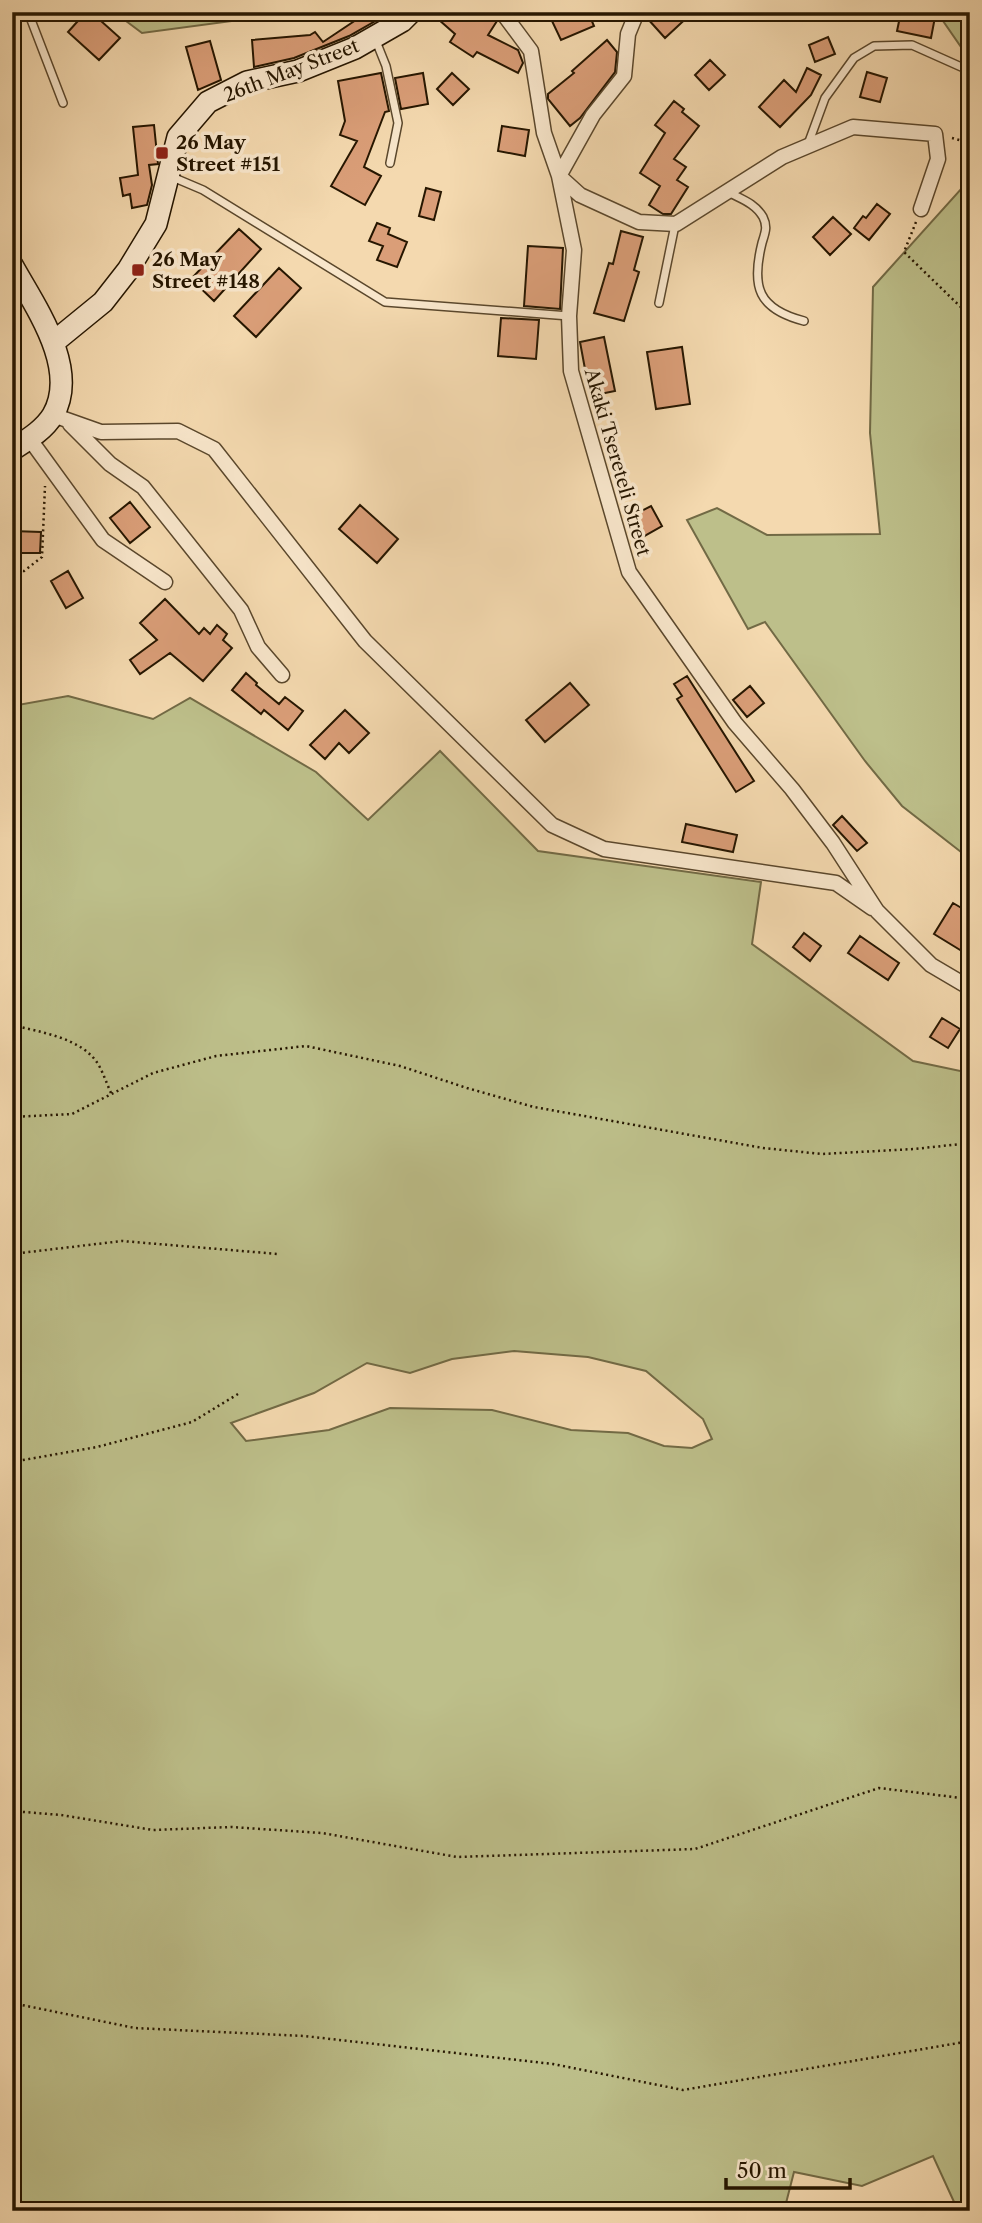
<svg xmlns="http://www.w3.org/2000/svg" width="982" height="2223" font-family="'Libre Caslon Text',serif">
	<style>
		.green { fill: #bdbf8a; stroke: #726a45; stroke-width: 2; fill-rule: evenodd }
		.building { fill: #da9e78; stroke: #261600; stroke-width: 2 }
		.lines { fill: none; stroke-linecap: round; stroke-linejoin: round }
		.lane-casing { stroke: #5a472c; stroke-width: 10 }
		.street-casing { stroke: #5a472c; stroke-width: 17 }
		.secondary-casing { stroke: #261600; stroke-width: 24 }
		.path { stroke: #261600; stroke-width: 2.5; stroke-dasharray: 2 3.5; stroke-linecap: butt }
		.lane { stroke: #f8e6cb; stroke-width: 7 }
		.street { stroke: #f8e6cb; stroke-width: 14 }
		.secondary { stroke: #f8e6cb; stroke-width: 21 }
		.poi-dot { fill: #8f2418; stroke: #f8e6cb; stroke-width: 2.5 }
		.labels { text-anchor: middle; stroke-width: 7; stroke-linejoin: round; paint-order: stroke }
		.street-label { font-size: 19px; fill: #261600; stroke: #f8e6cb }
		.poi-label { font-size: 19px; font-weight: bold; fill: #261600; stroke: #f8e6cb; text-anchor: start }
	</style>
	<rect width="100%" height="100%" fill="#f4d9af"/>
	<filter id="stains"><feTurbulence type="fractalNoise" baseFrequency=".00286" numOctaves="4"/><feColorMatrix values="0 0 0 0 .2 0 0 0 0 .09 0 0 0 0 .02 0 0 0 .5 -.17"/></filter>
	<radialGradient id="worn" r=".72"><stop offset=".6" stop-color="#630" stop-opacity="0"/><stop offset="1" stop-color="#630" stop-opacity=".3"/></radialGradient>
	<!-- green -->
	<path class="green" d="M114,12H298L142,33Z
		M950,12H970V60L941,18Z
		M970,179V859L902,806L865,761L765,622L748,629L687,520L717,508L767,535L880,534L870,433L873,287Z
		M68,696L153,719L190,698L316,772L368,820L440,751L538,851L761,882L752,944L913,1061L970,1073V2207L955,2204L933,2156L862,2186L794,2172L784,2211H12V706ZM514,1351L588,1357L646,1371L703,1419L712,1439L692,1448L664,1446L628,1433L571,1430L492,1410L390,1408L329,1430L246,1441L231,1423L314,1393L367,1363L410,1373L452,1359Z"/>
	<!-- building -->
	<path class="building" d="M86,12H91L120,38L99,60L68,32Z
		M368,12H391L349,36L294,58L254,67L252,40L310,35L315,32L323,42Z
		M430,12H492L497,21L488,35L518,50L523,63L518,73L477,52L473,57L450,42L455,34Z
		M555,12H588L594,26L561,40L552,21L558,18Z
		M654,12H693L665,38L647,18Z
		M901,12L935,17L931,38L897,31Z
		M828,37L835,54L815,62L809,45Z
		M607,40L617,52L615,72L580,118L570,126L548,99V94L574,73L572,71Z
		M210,41L221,80L198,90L186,47Z
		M710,60L725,75L709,90L695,75Z
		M807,68L821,75L811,95L780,127L759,107L784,80L796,92Z
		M867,72L887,78L880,102L860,97Z
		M381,73L389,111L385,112L364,167L381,176L365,205L331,186L357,141L340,135L345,121L338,81Z
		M423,73L428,104L401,109L395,78Z
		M452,73L469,89L453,105L437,89Z
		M674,101L684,109L682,112L699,126L674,159L686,167L677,180L688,187L671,214H663L649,205L660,186L640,173L665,133L655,125Z
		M154,125L158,164L149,165L152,185L147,205L132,208L130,194L123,196L120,178L138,175L133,127Z
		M502,126L529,130L525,156L498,151Z
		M426,188L441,192L434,220L419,216Z
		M877,204L890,214L869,240L854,228L863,216L866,218Z
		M833,217L851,234L830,255L813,237Z
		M377,223L390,228L388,234L407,242L397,267L377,260L383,246L369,241Z
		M239,229L261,249L214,301L191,279Z
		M621,231L643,237L634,270L639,272L624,321L594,313L609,263L613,264Z
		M528,246L563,248L560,309L524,306Z
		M279,268L301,288L256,337L234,316Z
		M501,318L539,320L536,359L498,356Z
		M604,337L615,391L590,396L580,342Z
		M682,347L690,404L656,409L647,352Z
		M130,502L150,527L130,543L110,518Z
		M360,505L398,539L377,563L339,529Z
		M651,506L662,526L639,539L628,518Z
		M12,531L41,532L40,553H12Z
		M68,571L83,598L66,608L51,581Z
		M165,599L199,634L204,628L210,634L217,625L227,634L223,640L232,648L203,681L170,653L140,674L130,660L157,640L140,623Z
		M246,673L257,683L256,685L279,704L285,697L303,711L288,730L264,710L261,714L232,690Z
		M687,676L754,781L736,792L677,699L682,696L674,684Z
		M570,683L589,705L545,742L526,720Z
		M750,686L764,703L747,717L733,700Z
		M345,710L369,733L349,753L339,743L325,759L310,745Z
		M842,816L867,843L857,851L833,825Z
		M686,824L737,835L733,852L682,842Z
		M953,903L970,913V956L934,934Z
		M804,933L821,946L810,961L793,947Z
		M860,936L899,963L888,980L848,953Z
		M942,1018L960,1029L948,1048L930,1037Z"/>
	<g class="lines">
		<defs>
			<path id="lane" d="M28,12L63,103
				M376,41L386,66L398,123L390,163
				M807,147L825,98L854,58L874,46L912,45L968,70
				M170,176L203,190L385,302L569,316
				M728,192C741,199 755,203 763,217C768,227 765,233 762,243C751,287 758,309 804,321
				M659,303L675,225"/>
			<path id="street" d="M502,12L531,51L544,133L559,176L580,195L639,222L676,224L782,157L853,127L935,134L938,159L921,209
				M637,12L628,34L624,76L593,115L559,176L574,250L569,316L571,371L629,572L735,723L792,789L833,843L877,911L931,965L970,988
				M53,415L101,432L178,431L214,449L365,641L552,825L604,849L836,883L872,908
				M70,424L110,464L143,487L241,610L258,647L282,675
				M29,438L103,540L165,582"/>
			<path id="secondary" d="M12,265C34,305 80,368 53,415C44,430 27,440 12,450
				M54,342L103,302L128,270L156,224L178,137L208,102L247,82L298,71L355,48L402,21L411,12"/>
		</defs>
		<!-- lane casing -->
		<use href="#lane" class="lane-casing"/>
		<!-- street casing -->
		<use href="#street" class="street-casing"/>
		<!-- secondary casing -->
		<use href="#secondary" class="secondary-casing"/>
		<!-- path -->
		<path class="path" d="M952,138L970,143
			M916,222L904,252L970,316
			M12,570L24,571L42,557L45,486
			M12,1025C40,1032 82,1038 98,1064C104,1074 107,1085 112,1095
			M12,1117L72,1114L153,1073L216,1056L306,1046L400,1066L467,1088L534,1107L763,1148L822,1154L914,1149L970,1143
			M12,1254L122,1241L278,1254
			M12,1462L97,1447L192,1422L238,1394
			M12,1811L61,1815L153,1830L231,1827L322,1833L457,1857L695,1849L879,1788L970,1799
			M12,2003L135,2028L304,2036L553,2064L683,2090L970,2041"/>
		<!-- lane -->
		<use href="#lane" class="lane"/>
		<!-- street -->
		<use href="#street" class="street"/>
		<!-- secondary -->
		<use href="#secondary" class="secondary"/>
	</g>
	<!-- markers -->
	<g class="poi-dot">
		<rect x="155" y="146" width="14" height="14" rx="3.5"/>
		<rect x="131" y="263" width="14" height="14" rx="3.5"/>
	</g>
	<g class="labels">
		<!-- street labels -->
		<g class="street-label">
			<text transform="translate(291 70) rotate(-21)" y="7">26th May Street</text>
			<text transform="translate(618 462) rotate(74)" y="7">Akaki Tsereteli Street</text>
		</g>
		<!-- poi labels -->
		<g class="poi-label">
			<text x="176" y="149">26 May<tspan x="176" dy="22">Street #151</tspan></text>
			<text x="152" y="266">26 May<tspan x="152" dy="22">Street #148</tspan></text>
		</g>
	</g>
	<!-- margin -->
	<rect width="982" height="2223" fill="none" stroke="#f4d9af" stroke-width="42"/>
	<rect x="14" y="14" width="954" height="2195" fill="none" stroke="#261600" stroke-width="3.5"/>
	<rect x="21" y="21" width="940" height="2181" fill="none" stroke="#261600" stroke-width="2"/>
	<!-- scale -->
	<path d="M726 2178v10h124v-10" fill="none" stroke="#261600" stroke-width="3.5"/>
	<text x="737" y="2178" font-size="21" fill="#261600" stroke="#f8e6cb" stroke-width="5" paint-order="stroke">50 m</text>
	<rect width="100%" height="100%" filter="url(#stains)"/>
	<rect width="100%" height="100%" fill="url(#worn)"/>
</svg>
